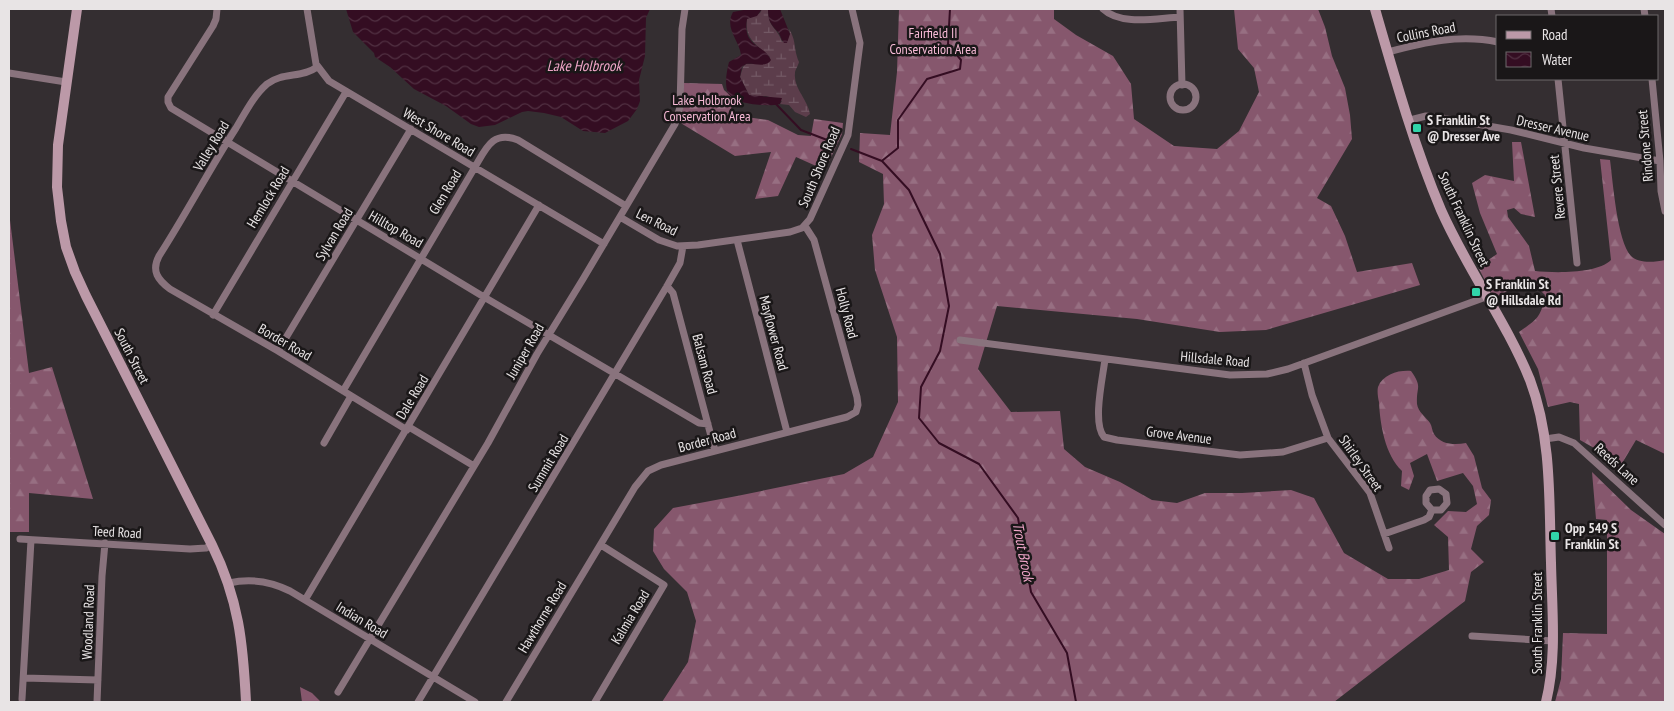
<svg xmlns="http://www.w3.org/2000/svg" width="1674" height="711" font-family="'PT Sans Narrow',sans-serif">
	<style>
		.forest { fill: url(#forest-firs) }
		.wetland { fill: url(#wetland-marsh) }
		.water { fill: url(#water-waves) }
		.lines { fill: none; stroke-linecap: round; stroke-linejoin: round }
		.stream { stroke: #340d22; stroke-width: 2 }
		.street { stroke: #89737d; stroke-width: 7 }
		.secondary { stroke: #bc99a8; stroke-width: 10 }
		.poi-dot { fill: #31d4a9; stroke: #1a1718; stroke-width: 2 }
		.labels { text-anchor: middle; stroke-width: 5; stroke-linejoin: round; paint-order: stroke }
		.street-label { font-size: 14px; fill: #e8e4e5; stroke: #1a1718 }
		.park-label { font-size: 14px; fill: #f7bad6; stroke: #1a1718 }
		.poi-label { font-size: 14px; font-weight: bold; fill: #e8e4e5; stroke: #1a1718; text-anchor: start }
		.water-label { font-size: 15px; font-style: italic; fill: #f1a6c9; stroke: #1a1718 }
	</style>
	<defs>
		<pattern id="forest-firs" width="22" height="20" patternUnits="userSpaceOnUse" patternTransform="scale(1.25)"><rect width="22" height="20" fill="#86576d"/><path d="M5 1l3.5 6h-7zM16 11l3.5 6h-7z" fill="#976f82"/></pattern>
		<pattern id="wetland-marsh" width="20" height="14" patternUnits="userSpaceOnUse" patternTransform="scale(1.25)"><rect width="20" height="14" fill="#5c3d4b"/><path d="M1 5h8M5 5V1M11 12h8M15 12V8" fill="none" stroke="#735965"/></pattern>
		<pattern id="water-waves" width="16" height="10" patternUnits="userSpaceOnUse" patternTransform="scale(1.25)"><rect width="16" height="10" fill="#340d22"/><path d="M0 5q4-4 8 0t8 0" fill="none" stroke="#513042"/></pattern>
	</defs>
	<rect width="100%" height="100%" fill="#342e31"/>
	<!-- forest -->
	<path class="forest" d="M899,9H1054V19L1076,35L1113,56L1131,84L1134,119L1174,146L1217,149L1239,131L1259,92L1254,68L1238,49L1234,9H1318L1325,27L1332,56L1345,88L1350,115L1352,139L1317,198L1331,206L1345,236L1357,272L1412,263L1420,285L1266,330L1220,332L1137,319L997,306L978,369L1011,412L1060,411L1064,449L1085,467L1120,482L1152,500L1177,503L1205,493H1242L1291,490L1314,498L1344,553L1388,579H1419L1449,570L1448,537L1434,525L1448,511L1466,512L1477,504L1473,486L1463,473L1437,481L1427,454L1410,463L1414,476L1409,490L1401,486L1402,471C1385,455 1380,424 1379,402C1378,398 1377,391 1378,387C1383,374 1399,370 1411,371C1423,388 1416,386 1417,404C1418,412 1426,417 1430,423C1432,426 1432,431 1434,434C1441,445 1455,445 1466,443L1474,456L1482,488L1491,500L1489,515L1477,526L1471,549L1484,562L1471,572L1465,601L1334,702H662L688,662L696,621L687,592L664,569L653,551L654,529L673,508L737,496L844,474L873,457L898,402L897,337L875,270L872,235L884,204L883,174L859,162L860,133L890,135L897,72Z
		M684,83L722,84L724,90L733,98L731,109L739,116L768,120L798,135L811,136L814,119L843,123L842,134L825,170L796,157L778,196L755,199L771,152L735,156L679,122L682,115Z
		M1512,142H1521L1535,217L1521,214L1514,208L1507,210L1508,217L1529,246L1535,271C1554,273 1597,274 1611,260L1600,159L1610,160C1613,182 1617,241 1631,256C1639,264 1655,262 1665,260V454L1636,440L1618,470L1594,448L1580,440L1579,404L1570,402L1548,407L1538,369L1519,332C1537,319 1541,318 1545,295L1538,288L1515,287L1494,298L1478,267L1497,254L1480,213L1472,183L1485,175L1514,181Z
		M9,212L29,373L52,367L93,499L29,493V532H9Z
		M1592,472L1631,510L1665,534V702H1555L1561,679L1563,633L1607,634V520L1596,519Z
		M300,687L312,693L321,702H302Z"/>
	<!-- wetland -->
	<path class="wetland" d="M762,9H768C768,29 777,26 782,42L790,34L789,29C797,42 793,48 799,62C798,66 795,70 795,73C793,88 808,100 810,114L806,117L795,112L789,105L780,104L782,101L766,96H754L749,95L740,77L743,67L746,64H758L770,57C757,45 744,39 747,19L760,13Z"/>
	<!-- water -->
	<path class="water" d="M346,9H650L646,18L645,56L639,80L640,101L637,109L628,121L605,133L583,131L561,117L544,113L528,111L522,112L495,125L479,127L471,124L446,106L414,89L390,67L375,57L374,53L353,32Z
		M749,9H762L757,16L747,19C742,47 764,44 771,60C766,68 755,63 746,64L742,67L740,77L749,95L782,98L780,104C769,107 734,105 728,93C724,84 727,70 729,62L741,55C739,40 724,28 733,12Z
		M768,9H780L790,34L787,43H784C781,40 781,36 778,32C770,24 768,20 768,9Z"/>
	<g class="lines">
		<!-- stream -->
		<path class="stream" d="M776,104L801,130L835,143
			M851,149L882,161L909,190L940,254L949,306L940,351L921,387L919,418L939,443L979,464L1018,518L1031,592L1067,653L1076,702
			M883,160L898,148V120L927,79L960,69L961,60L948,44L950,9"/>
		<!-- street -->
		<path class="street" d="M217,9L216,19L213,26L168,97V102L171,108L484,297L699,423L708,424
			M307,9L316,64L329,81L604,244
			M1103,9C1121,26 1157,18 1180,17
			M1180,9L1182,85
			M1551,9L1552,16
			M1644,9L1645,16
			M1388,52C1425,42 1460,34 1498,42
			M317,67C303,78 282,72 267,84C254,95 245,113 236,128C209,170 186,214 159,256C151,271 158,280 170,289L278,351L407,430
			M9,73L66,82
			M1558,79L1577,263
			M1652,79L1660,161L1661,191L1665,211
			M1170 97a13 13 0 1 1 26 0a13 13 0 1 1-26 0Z
			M1410,120L1426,116L1442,118L1511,130L1584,148L1660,161
			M620,217L659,240L677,246L698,245L790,232L802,228L810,219L848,135L860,43L852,9
			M737,240L787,432
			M667,286L673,293L715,451
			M213,315L346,92
			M960,340L1230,375L1267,374L1288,369L1486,297
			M278,351L411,129
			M1105,359C1103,377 1092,423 1104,437L1117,440L1240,455L1283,452L1328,438
			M1304,363L1312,395L1328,438L1370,493L1389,548
			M343,391L475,167C486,148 493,130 518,140L626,206
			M409,427L474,466
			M1545,439L1559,437L1574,443L1665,525
			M324,443L351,396
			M1384,534L1424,520L1429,517L1432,510L1426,503V496L1430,490L1439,489L1446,494L1447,503L1441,510H1432
			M20,539L190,549L206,548L212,545
			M229,583C251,578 270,581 290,591L475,702
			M305,600L539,205
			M1472,636L1553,641
			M24,678L98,680
			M338,692L488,443L537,354L583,279L675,124L680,107L682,29L685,9
			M22,699L31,540
			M97,702L102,576L105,543
			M418,702L667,286L680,263L683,246
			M506,702L635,487L648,471L661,465L847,417L856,412L858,405L857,397L814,240L805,226
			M595,702L664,585L601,545"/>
		<!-- secondary -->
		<path class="secondary" d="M77,9L58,145L57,187L61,221L66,247L75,272L86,296L212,545C239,600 243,643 246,702
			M1375,9C1394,75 1414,146 1441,210C1467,269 1506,321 1530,380C1552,438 1549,502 1551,563C1552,610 1557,657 1546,702"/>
	</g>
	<!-- markers -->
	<g class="poi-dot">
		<rect x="1412" y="123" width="10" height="10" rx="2.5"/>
		<rect x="1471" y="287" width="10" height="10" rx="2.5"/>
		<rect x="1550" y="531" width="10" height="10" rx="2.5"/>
	</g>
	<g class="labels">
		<!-- street labels -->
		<g class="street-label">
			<text transform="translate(1426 32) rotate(-11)" y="5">Collins Road</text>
			<text transform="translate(1553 128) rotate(13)" y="5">Dresser Avenue</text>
			<text transform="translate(439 132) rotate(31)" y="5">West Shore Road</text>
			<text transform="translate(211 146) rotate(-59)" y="5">Valley Road</text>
			<text transform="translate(1645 146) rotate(-95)" y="5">Rindone Street</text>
			<text transform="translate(819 167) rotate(-67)" y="5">South Shore Road</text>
			<text transform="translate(1557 187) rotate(-96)" y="5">Revere Street</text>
			<text transform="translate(445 192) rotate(-59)" y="5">Glen Road</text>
			<text transform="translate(268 197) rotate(-59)" y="5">Hemlock Road</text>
			<text transform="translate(1464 219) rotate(65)" y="5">South Franklin Street</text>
			<text transform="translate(657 222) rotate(26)" y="5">Len Road</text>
			<text transform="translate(396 229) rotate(30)" y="5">Hilltop Road</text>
			<text transform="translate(334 234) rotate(-59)" y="5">Sylvan Road</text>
			<text transform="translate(847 313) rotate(75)" y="5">Holly Road</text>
			<text transform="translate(774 333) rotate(75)" y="5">Mayflower Road</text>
			<text transform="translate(285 342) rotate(30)" y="5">Border Road</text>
			<text transform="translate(525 351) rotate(-60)" y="5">Juniper Road</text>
			<text transform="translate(132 356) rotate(63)" y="5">South Street</text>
			<text transform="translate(1215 359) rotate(5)" y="5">Hillsdale Road</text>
			<text transform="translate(705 364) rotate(75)" y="5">Balsam Road</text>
			<text transform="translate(412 397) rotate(-59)" y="5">Dale Road</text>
			<text transform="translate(1179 435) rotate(7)" y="5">Grove Avenue</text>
			<text transform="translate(707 440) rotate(-15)" y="5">Border Road</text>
			<text transform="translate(548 463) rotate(-59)" y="5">Summit Road</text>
			<text transform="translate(1361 463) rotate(55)" y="5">Shirley Street</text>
			<text transform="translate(1617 464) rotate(42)" y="5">Reeds Lane</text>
			<text transform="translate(117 532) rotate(3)" y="5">Teed Road</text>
			<text transform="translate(542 617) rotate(-59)" y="5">Hawthorne Road</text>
			<text transform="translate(630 617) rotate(-59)" y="5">Kalmia Road</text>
			<text transform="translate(362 620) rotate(31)" y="5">Indian Road</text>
			<text transform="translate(88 622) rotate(-88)" y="5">Woodland Road</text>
			<text transform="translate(1537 623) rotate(-90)" y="5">South Franklin Street</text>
		</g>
		<!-- park labels -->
		<g class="park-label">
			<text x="933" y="38">Fairfield II<tspan x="933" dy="16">Conservation Area</tspan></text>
			<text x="707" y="105">Lake Holbrook<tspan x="707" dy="16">Conservation Area</tspan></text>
		</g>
		<!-- poi labels -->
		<g class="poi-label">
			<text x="1427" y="125">S Franklin St<tspan x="1427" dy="16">@ Dresser Ave</tspan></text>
			<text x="1486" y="289">S Franklin St<tspan x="1486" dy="16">@ Hillsdale Rd</tspan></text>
			<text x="1565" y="533">Opp 549 S<tspan x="1565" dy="16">Franklin St</tspan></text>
		</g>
		<!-- water labels -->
		<g class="water-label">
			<text x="584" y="71">Lake Holbrook</text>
			<text transform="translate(1023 552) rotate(79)" y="5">Trout Brook</text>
		</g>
	</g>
	<!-- border -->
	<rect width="1674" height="711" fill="none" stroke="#e8e4e5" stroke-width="20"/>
	<!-- legend -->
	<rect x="1496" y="15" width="162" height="65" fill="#1a1718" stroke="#6c696a"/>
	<rect x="1506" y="31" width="25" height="8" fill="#bc99a8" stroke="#6c696a"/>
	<text x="1542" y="40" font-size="15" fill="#e8e4e5">Road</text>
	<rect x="1506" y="52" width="25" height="15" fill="url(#water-waves)" stroke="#6c696a"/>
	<text x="1542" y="65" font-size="15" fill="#e8e4e5">Water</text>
</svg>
